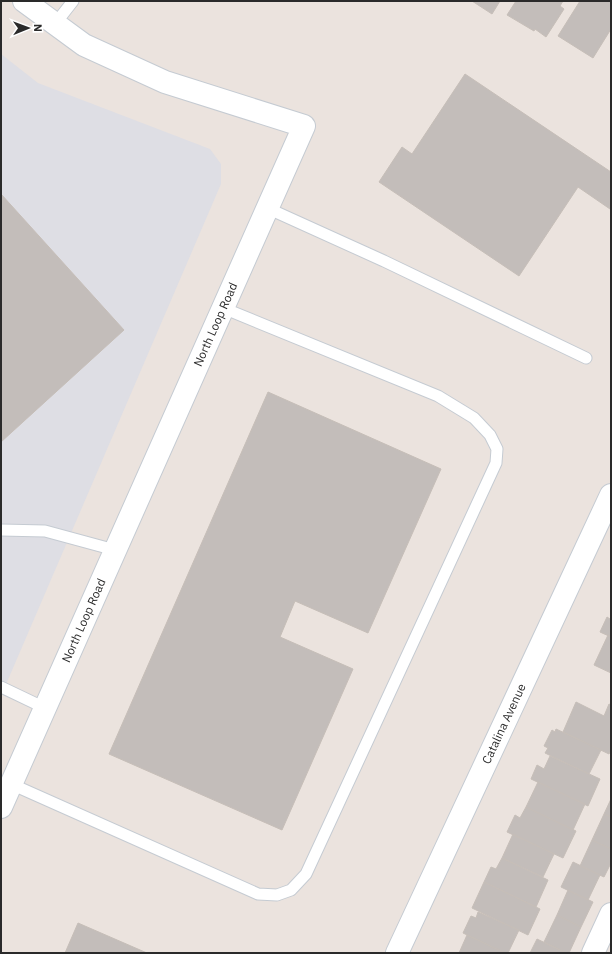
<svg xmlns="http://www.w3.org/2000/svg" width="612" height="954" font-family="'IBM Plex Sans',sans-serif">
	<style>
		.industrial { fill: #dedee4 }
		.building { fill: #c3bdba; stroke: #c6beb8 }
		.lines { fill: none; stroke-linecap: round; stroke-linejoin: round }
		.lane-casing { stroke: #c5cbd2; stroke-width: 13 }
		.street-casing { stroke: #c5cbd2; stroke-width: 24 }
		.lane { stroke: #fff; stroke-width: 11 }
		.street { stroke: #fff; stroke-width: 22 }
		.labels { text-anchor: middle; stroke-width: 4; stroke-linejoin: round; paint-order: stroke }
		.street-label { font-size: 12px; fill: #2a2a2a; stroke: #fff }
	</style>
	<rect width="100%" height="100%" fill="#ebe3de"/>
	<!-- industrial -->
	<path class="industrial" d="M1,54L38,83L210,149L221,164V184L1,696Z"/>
	<!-- building -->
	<path class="building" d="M472,1H500L492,14Z
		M516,1H563L560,6L564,9L546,37L535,29L534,31L507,15Z
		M580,1H611V29L593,58L558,36Z
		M465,74L611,172V207L610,209L578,187L519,276L379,182L402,147L412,154Z
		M1,194L124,330L1,442Z
		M268,392L441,469L368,633L295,601L280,637L353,669L282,830L109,754Z
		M607,617L610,619L611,617V637L600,632Z
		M608,635L611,637V673L594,665Z
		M576,702L604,716L609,704L611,705V750L609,754L563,732Z
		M556,729L601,750L589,774L545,753L548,748L544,746L552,730L555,732Z
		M550,756L600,779L588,806L531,779L537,765L544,769Z
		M538,782L585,804L573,830L526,807Z
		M611,799V817L604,814Z
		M526,807L576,831L563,858L507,832L515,815L520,818Z
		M604,814L611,817V849L592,840Z
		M513,834L554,854L543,877L502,858Z
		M592,840L611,849V863L604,877L580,866Z
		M502,858L548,880L536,907L484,882L491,867L496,869Z
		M573,862L600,875L588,900L561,887Z
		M484,882L540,909L528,935L472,908Z
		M568,890L593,902L581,927L557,915Z
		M478,912L519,930L508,953H505L463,933L471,916L476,918Z
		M557,915L581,927L569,953H566L544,942Z
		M78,923L147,953H65Z
		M467,935L505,953H459Z
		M537,939L564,952L563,953H530Z"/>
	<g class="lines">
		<defs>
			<path id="lane" d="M55,24L73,1
				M267,208L384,261L586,358
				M1,530L45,531L115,550
				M1,687L45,708
				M11,784L258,894L277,895L291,890L306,874L496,463L497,449L490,435L474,418L438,396L223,308"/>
			<g id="street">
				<path id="s1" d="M1,807L304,126L165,82L84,45L24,1"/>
				<path id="s2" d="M397,953L611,495"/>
				<path d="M593,953L611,914"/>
			</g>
		</defs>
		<!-- lane casing -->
		<use href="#lane" class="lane-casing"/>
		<!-- street casing -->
		<use href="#street" class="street-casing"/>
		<!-- lane -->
		<use href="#lane" class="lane"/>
		<!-- street -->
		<use href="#street" class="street"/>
	</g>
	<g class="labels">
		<!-- street labels -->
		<g class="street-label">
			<text dy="4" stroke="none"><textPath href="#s1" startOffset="528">North Loop Road</textPath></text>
			<text dy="4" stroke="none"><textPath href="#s1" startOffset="204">North Loop Road</textPath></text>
			<text dy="4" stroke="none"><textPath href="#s2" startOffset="253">Catalina Avenue</textPath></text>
		</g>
	</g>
	<!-- border -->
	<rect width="612" height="954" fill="none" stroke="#2a2a2a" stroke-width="4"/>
	<!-- north arrow -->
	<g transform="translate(28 28) rotate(89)" stroke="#ffffff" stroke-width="3" paint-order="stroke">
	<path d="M0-3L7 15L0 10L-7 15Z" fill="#2a2a2a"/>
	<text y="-6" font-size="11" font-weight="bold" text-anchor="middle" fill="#2a2a2a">N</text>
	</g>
</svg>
